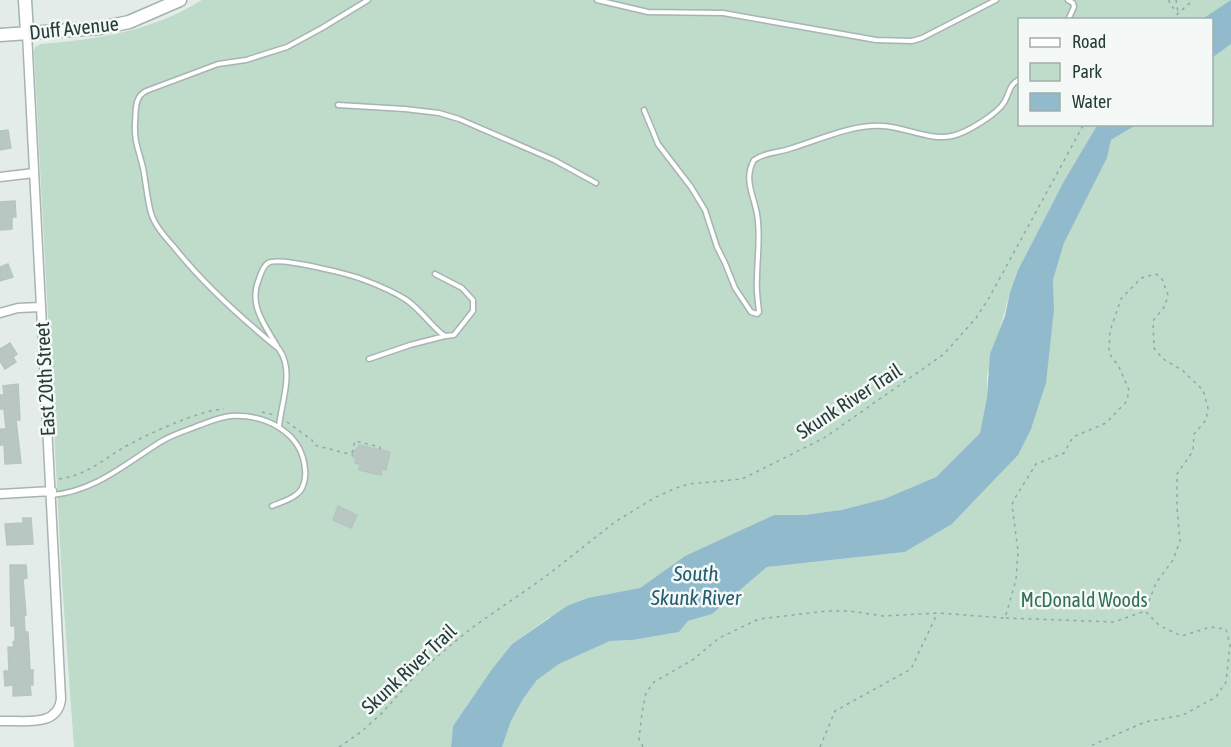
<svg xmlns="http://www.w3.org/2000/svg" width="1231" height="747" font-family="'Asap Condensed',sans-serif">
	<style>
		.green { fill: #bfdbca }
		.water { fill: #91bbcc }
		.building { fill: #b9c7c3; stroke: #b7c5c1; stroke-width: 1.5 }
		.lines { fill: none; stroke-linecap: round; stroke-linejoin: round }
		.lane-casing { stroke: #a7b4b1; stroke-width: 7 }
		.street-casing { stroke: #a7b4b1; stroke-width: 11 }
		.secondary-casing { stroke: #a0b4af; stroke-width: 15 }
		.path { stroke: #87ada6; stroke-width: 1.5; stroke-dasharray: 3 4.5; stroke-linecap: butt }
		.lane { stroke: #fff; stroke-width: 4 }
		.street { stroke: #fff; stroke-width: 8 }
		.secondary { stroke: #fff; stroke-width: 12 }
		.labels { text-anchor: middle; stroke-width: 5; stroke-linejoin: round; paint-order: stroke }
		.street-label { font-size: 20px; fill: #253c39; stroke: #f4f9f7 }
		.park-label { font-size: 20px; fill: #336f52; stroke: #f4f9f7 }
		.water-label { font-size: 21px; font-style: italic; fill: #245c73; stroke: #f4f9f7 }
	</style>
	<rect width="100%" height="100%" fill="#e4ece9"/>
	<!-- green -->
	<path class="green" d="M202,0H1231L1202,19L1020,20V124L1098,125L1064,181L1018,270L1010,292L987,376V397L980,433L936,477L884,499L841,510L804,515H774L685,556L640,588L617,594L548,618L512,644L492,669L453,726L451,747H74L62,582L34,52L35,47L41,44C99,39 152,31 202,0Z
		M1231,44V747H502L511,721L523,699L537,680L559,664L610,641L633,640L679,632L688,621L712,614L767,567L905,552L952,524L999,475L1054,309L1053,280L1064,243L1107,158L1111,140L1136,125L1212,124V58Z"/>
	<!-- water -->
	<path class="water" d="M1231,0V44L1212,58V20L1202,19Z
		M1098,124L1136,125L1111,140L1107,158L1064,243L1053,280L1054,309L1046,383L1031,429L1018,455L952,524L905,552L767,567L712,614L688,621L679,632L633,640L610,641L559,664L537,680L523,699L511,721L502,747H451L453,726L492,669L512,644L567,606L588,598L640,588L685,556L774,515H804L841,510L884,499L936,477L980,433L987,397L990,354L1005,316L1010,292L1018,270L1064,181Z"/>
	<!-- building -->
	<path class="building" d="M8,130L11,148L0,150V131Z
		M15,201L16,217H12V229L0,230V202Z
		M8,264L13,277L0,281V267Z
		M10,343L17,354L13,357L16,362L5,369L0,361V349Z
		M18,384L20,420H16L21,463L5,464L4,445H0V429H6L4,409H0V395H4L3,386Z
		M359,445L390,452L386,470L382,469L381,475L359,470L360,464L355,463L356,458L353,457L354,450H357Z
		M338,506L357,515L351,528L333,520Z
		M23,518H31L33,544L7,545L5,524L23,523Z
		M10,565H26L27,578L23,579L26,615H24L25,632H28L30,670H33V685H30L31,695L13,696V685L5,686L4,671H9L8,647H14L13,642L15,641V626H11Z"/>
	<g class="lines">
		<defs>
			<path id="lane" d="M597,0L648,12L723,13L876,40L912,41L922,38L996,0
				M1068,0L1073,3L1074,7L1068,20
				M338,105L405,109L439,113L459,119L554,160L596,183
				M644,110L658,144L691,187L705,210L717,247L725,263L735,288L751,312L757,314L759,312C758,301 756,290 757,279C757,257 761,236 757,214C754,196 743,179 754,160C765,152 777,153 789,149C819,140 852,124 883,126C905,127 930,141 952,136C966,133 998,114 1005,101C1010,91 1009,85 1020,79
				M277,346C264,324 248,304 259,279C261,273 263,266 268,263C279,256 353,275 367,281C380,286 394,292 405,299C419,308 429,323 442,334L446,336L454,335L473,311V300L462,288L435,274
				M369,359L410,345L445,336
				M279,427C281,402 295,372 279,349C241,318 205,286 174,247C165,237 155,226 151,213C147,199 146,183 143,168C139,150 134,143 135,123C136,111 134,97 146,91L218,64L246,60L287,47L322,28L368,0
				M52,495C96,491 126,463 162,441C174,434 188,430 200,425C211,421 220,417 231,416C265,414 302,432 305,469C306,477 304,489 297,494C290,500 279,503 272,506"/>
			<path id="street" d="M0,177L34,173
				M0,313L18,308L41,307
				M0,494L52,491
				M0,721C23,720 58,728 61,699L27,33"/>
			<path id="secondary" d="M25,0L27,33
				M0,35L100,28L129,22L180,0"/>
		</defs>
		<!-- lane casing -->
		<use href="#lane" class="lane-casing"/>
		<!-- street casing -->
		<use href="#street" class="street-casing"/>
		<!-- secondary casing -->
		<use href="#secondary" class="secondary-casing"/>
		<!-- path -->
		<path class="path" d="M1169,0L1170,5L1178,12
			M1176,0L1178,12
			M1171,20L1193,0
			M262,412L275,415
			M287,422L312,440L314,445L353,455
			M352,453L355,441L380,447V450
			M59,479C84,476 100,462 121,449C143,436 199,410 224,409
			M1006,618L1114,622L1145,611
			M339,747L361,732L383,712L413,678L440,654L473,627L545,577L615,522L654,498L676,488L689,484L742,479L824,438L944,354L976,318L989,298L1084,124
			M643,747L639,739L642,713L646,693L654,682L694,659L719,638L759,619L827,611H850L883,616L938,613L1005,618L1016,580L1018,551L1012,505L1015,498L1036,464L1064,453L1073,437L1106,423L1127,401L1129,390L1119,367L1109,353L1110,331L1121,299L1141,278L1156,274L1162,279L1168,295L1165,306L1153,321L1154,348L1163,359L1182,370L1203,390L1208,408L1206,420L1194,434L1193,451L1177,474V508L1180,541L1173,560L1156,583L1145,611L1160,626L1182,636L1210,627L1226,629L1230,645L1226,682L1216,697L1183,715L1145,722L1088,747
			M820,747L835,711L911,669L937,614"/>
		<!-- lane -->
		<use href="#lane" class="lane"/>
		<!-- street -->
		<use href="#street" class="street"/>
		<!-- secondary -->
		<use href="#secondary" class="secondary"/>
	</g>
	<g class="labels">
		<!-- street labels -->
		<g class="street-label">
			<text transform="translate(74 28) rotate(-6)" y="7">Duff Avenue</text>
			<text transform="translate(45 379) rotate(-93)" y="7">East 20th Street</text>
			<text transform="translate(849 401) rotate(-33)" y="7">Skunk River Trail</text>
			<text transform="translate(409 669) rotate(-43)" y="7">Skunk River Trail</text>
		</g>
		<!-- park labels -->
		<g class="park-label">
			<text x="1084" y="607">McDonald Woods</text>
		</g>
		<!-- water labels -->
		<g class="water-label">
			<text x="696" y="581">South<tspan x="696" dy="24">Skunk River</tspan></text>
		</g>
	</g>
	<!-- legend -->
	<rect x="1018" y="18" width="195" height="108" fill="#f4f9f7" stroke="#a1adab" stroke-width="1.5"/>
	<rect x="1030" y="38" width="30" height="9" fill="#ffffff" stroke="#a1adab" stroke-width="1.5"/>
	<text x="1072" y="48" font-size="18" fill="#253c39">Road</text>
	<rect x="1030" y="63" width="30" height="18" fill="#bfdbca" stroke="#a1adab" stroke-width="1.5"/>
	<text x="1072" y="78" font-size="18" fill="#253c39">Park</text>
	<rect x="1030" y="93" width="30" height="18" fill="#91bbcc" stroke="#a1adab" stroke-width="1.5"/>
	<text x="1072" y="108" font-size="18" fill="#253c39">Water</text>
</svg>
